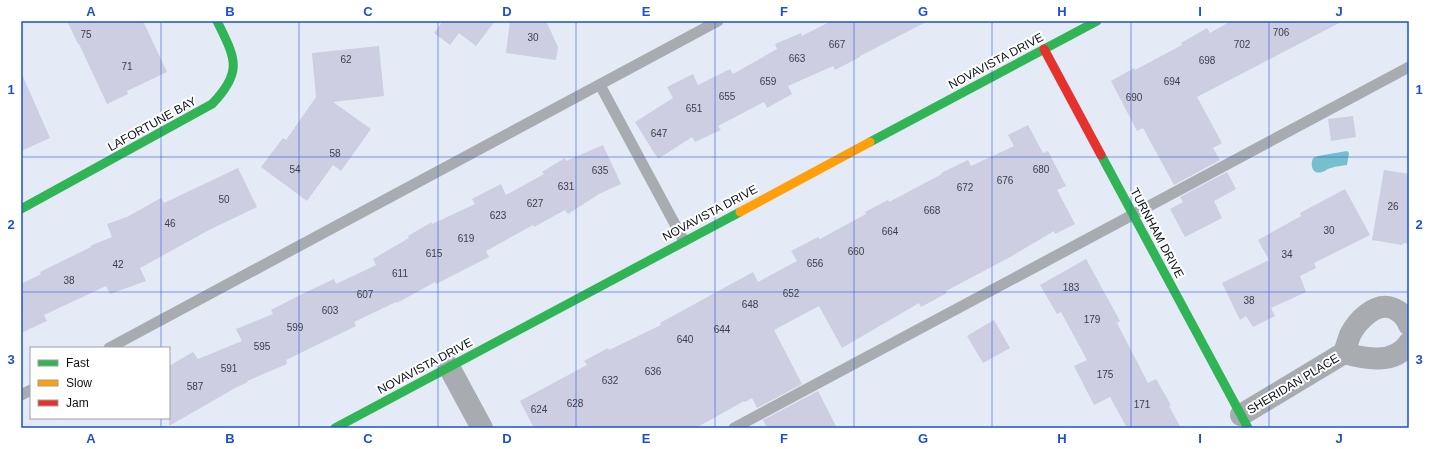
<svg xmlns="http://www.w3.org/2000/svg" width="1430" height="449" font-family="Helvetica,sans-serif">
	<style>
		.water { fill: #76bfcd }
		.building { fill: #cdcee1 }
		.lines { fill: none; stroke-linecap: round; stroke-linejoin: round }
		.lane { stroke: #a8acb0; stroke-width: 11 }
		.street { stroke: #a8acb0; stroke-width: 22 }
		.fast { stroke: #30b455; stroke-width: 9 }
		.slow { stroke: #ff9f0a; stroke-width: 9 }
		.jam { stroke: #e5322d; stroke-width: 9 }
		.grid { fill: none; stroke: #1d4ed8; stroke-width: 1; stroke-opacity: 0.55 }
		.labels { text-anchor: middle; stroke-width: 4; stroke-linejoin: round; paint-order: stroke }
		.number-label { font-size: 10px; fill: #3c404c }
		.street-label { font-size: 12px; fill: #0c101a; stroke: #fff }
		.neatline { fill: none; stroke: #1d4ed8; stroke-width: 1.5 }
		.grid-label { font-size: 13px; text-anchor: middle; font-weight: bold; fill: #1d4ed8 }
	</style>
	<rect width="100%" height="100%" fill="#e4eaf6"/>
	<!-- water -->
	<path class="water" d="M1347,151L1349,153L1347,165C1342,166 1336,166 1331,168C1328,168 1326,171 1322,172C1312,175 1310,165 1313,158L1318,156Z"/>
	<!-- building -->
	<path class="building" d="M67,21H143L167,72L127,91L128,94L107,104L79,44H78Z
		M443,21H495L476,46L459,33L450,45L434,33Z
		M510,21H546L558,47L556,60L506,53Z
		M831,21H928L860,56V57L835,70L833,66L788,86L792,94L767,108L764,102L718,126L721,130L695,142L692,137L658,159L635,122L673,98L667,87L693,74L698,85L730,69L733,74L777,49L775,44L801,33L802,36Z
		M1231,21H1343L1197,97L1222,143L1213,148L1220,160L1174,185L1143,128L1137,131L1111,81L1134,68L1135,70L1182,45L1181,43L1207,28L1210,33Z
		M379,46L384,96L333,102L371,129L341,171L333,165L307,201L261,167L283,138L286,140L316,97L312,53Z
		M21,72L50,138L21,151Z
		M1353,116L1356,137L1331,141L1328,119Z
		M1028,125L1043,153L1048,151L1066,186L1057,190L1075,224L1055,234L1054,231L1012,256L946,291L947,293L921,307L919,303L842,348L819,306L774,330L802,384L757,408L752,398L745,402L744,401L696,428H534L520,401L587,365L584,361L608,348L609,350L661,325L660,323L753,272L758,282L797,261L791,251L818,237L820,239L866,214L865,212L888,200L889,202L942,174L941,173L968,160L971,166L1014,146L1008,135Z
		M603,145L621,184L599,194L568,214L565,210L534,227L533,225L486,251L489,257L436,284L435,282L397,303L396,302L354,322L356,326L286,360L287,364L247,381L248,382L237,387L169,426V366L193,352L198,359L242,341L236,329L273,314L271,310L304,293L334,279L336,284L376,265L373,259L409,238L408,236L432,222V224L475,204L472,199L501,184L506,195L544,174L542,172L565,158L566,161Z
		M238,168L257,207L209,230L140,268L146,281L110,294L106,286L44,315L47,321L21,333V284L41,274L40,272L91,247L90,246L112,237L107,224L127,217L161,198L164,203Z
		M1384,170L1409,174V244L1404,243L1402,245L1372,240Z
		M1227,172L1236,189L1214,201L1222,218L1185,237L1170,209L1183,202L1180,197Z
		M1345,189L1370,235L1314,263L1316,268L1300,276L1306,292L1271,308L1275,316L1253,327L1246,316L1240,320L1222,283L1269,260L1258,240L1301,216L1300,213Z
		M1086,259L1120,321L1117,323L1148,383L1156,379L1171,405L1169,406L1181,428H1127L1110,397L1094,405L1074,366L1087,360L1061,312L1057,314L1040,285Z
		M994,320L1010,348L983,363L967,336Z
		M818,391L837,428H767L763,420Z"/>
	<g class="lines">
		<!-- lane -->
		<path class="lane" d="M600,85L684,241
			M109,348L718,21
			M21,395L31,390
			M734,428L1409,67"/>
		<!-- street -->
		<path class="street" d="M1344,353C1365,359 1395,365 1409,343
			M449,367L482,428
			M1241,415L1344,353C1346,347 1348,341 1350,335C1357,321 1375,302 1392,308C1400,311 1406,317 1409,325"/>
		<!-- fast -->
		<path class="fast" d="M870,142L1097,21
			M1101,155L1248,428
			M21,209L212,104C244,71 235,58 217,21
			M335,428L740,212"/>
		<!-- slow -->
		<path class="slow" d="M740,212L870,142"/>
		<!-- jam -->
		<path class="jam" d="M1044,49L1101,155"/>
	</g>
	<!-- grid -->
	<path class="grid" d="M161,21V348M299,21V428M438,21V428M576,21V428M715,21V428M854,21V428M992,21V428M1131,21V428M1269,21V428M21,157H1409M21,292H1409M161,418V428"/>
	<g class="labels">
		<!-- number labels -->
		<g class="number-label">
			<text x="1281" y="36">706</text>
			<text x="86" y="38">75</text>
			<text x="533" y="41">30</text>
			<text x="837" y="48">667</text>
			<text x="1242" y="48">702</text>
			<text x="797" y="62">663</text>
			<text x="346" y="63">62</text>
			<text x="1207" y="64">698</text>
			<text x="127" y="70">71</text>
			<text x="768" y="85">659</text>
			<text x="1172" y="85">694</text>
			<text x="727" y="100">655</text>
			<text x="1134" y="101">690</text>
			<text x="694" y="112">651</text>
			<text x="659" y="137">647</text>
			<text x="335" y="157">58</text>
			<text x="295" y="173">54</text>
			<text x="1041" y="173">680</text>
			<text x="600" y="174">635</text>
			<text x="1005" y="184">676</text>
			<text x="566" y="190">631</text>
			<text x="965" y="191">672</text>
			<text x="224" y="203">50</text>
			<text x="535" y="207">627</text>
			<text x="1393" y="210">26</text>
			<text x="932" y="214">668</text>
			<text x="498" y="219">623</text>
			<text x="170" y="227">46</text>
			<text x="1329" y="234">30</text>
			<text x="890" y="235">664</text>
			<text x="466" y="242">619</text>
			<text x="856" y="255">660</text>
			<text x="434" y="257">615</text>
			<text x="1287" y="258">34</text>
			<text x="815" y="267">656</text>
			<text x="118" y="268">42</text>
			<text x="400" y="277">611</text>
			<text x="69" y="284">38</text>
			<text x="1071" y="291">183</text>
			<text x="791" y="297">652</text>
			<text x="365" y="298">607</text>
			<text x="1249" y="304">38</text>
			<text x="750" y="308">648</text>
			<text x="330" y="314">603</text>
			<text x="1092" y="323">179</text>
			<text x="295" y="331">599</text>
			<text x="722" y="333">644</text>
			<text x="685" y="343">640</text>
			<text x="262" y="350">595</text>
			<text x="229" y="372">591</text>
			<text x="653" y="375">636</text>
			<text x="1105" y="378">175</text>
			<text x="610" y="384">632</text>
			<text x="195" y="390">587</text>
			<text x="575" y="407">628</text>
			<text x="1142" y="408">171</text>
			<text x="539" y="413">624</text>
		</g>
		<!-- street labels -->
		<g class="street-label">
			<text transform="translate(996 61) rotate(-28)" y="4">NOVAVISTA DRIVE</text>
			<text transform="translate(152 124) rotate(-29)" y="4">LAFORTUNE BAY</text>
			<text transform="translate(710 213) rotate(-28)" y="4">NOVAVISTA DRIVE</text>
			<text transform="translate(1157 233) rotate(62)" y="4">TURNHAM DRIVE</text>
			<text transform="translate(425 366) rotate(-28)" y="4">NOVAVISTA DRIVE</text>
			<text transform="translate(1293 384) rotate(-31)" y="4">SHERIDAN PLACE</text>
		</g>
	</g>
	<!-- border -->
	<rect width="1430" height="449" fill="none" stroke="#ffffff" stroke-width="44"/>
	<!-- legend -->
	<rect x="30" y="347" width="140" height="72" fill="#ffffff" stroke="#9e9fa3"/>
	<rect x="38" y="360" width="20" height="6" fill="#30b455" stroke="#9e9fa3"/>
	<text x="66" y="367" font-size="12" fill="#0c101a">Fast</text>
	<rect x="38" y="380" width="20" height="6" fill="#ff9f0a" stroke="#9e9fa3"/>
	<text x="66" y="387" font-size="12" fill="#0c101a">Slow</text>
	<rect x="38" y="400" width="20" height="6" fill="#e5322d" stroke="#9e9fa3"/>
	<text x="66" y="407" font-size="12" fill="#0c101a">Jam</text>
	<rect x="22" y="22" width="1386" height="405" class="neatline"/>
	<g class="grid-label">
		<text x="91" y="16">A</text>
		<text x="230" y="16">B</text>
		<text x="368" y="16">C</text>
		<text x="507" y="16">D</text>
		<text x="646" y="16">E</text>
		<text x="784" y="16">F</text>
		<text x="923" y="16">G</text>
		<text x="1062" y="16">H</text>
		<text x="1200" y="16">I</text>
		<text x="1339" y="16">J</text>
		<text x="11" y="94">1</text>
		<text x="1419" y="94">1</text>
		<text x="11" y="229">2</text>
		<text x="1419" y="229">2</text>
		<text x="11" y="364">3</text>
		<text x="1419" y="364">3</text>
		<text x="91" y="443">A</text>
		<text x="230" y="443">B</text>
		<text x="368" y="443">C</text>
		<text x="507" y="443">D</text>
		<text x="646" y="443">E</text>
		<text x="784" y="443">F</text>
		<text x="923" y="443">G</text>
		<text x="1062" y="443">H</text>
		<text x="1200" y="443">I</text>
		<text x="1339" y="443">J</text>
	</g>
</svg>
